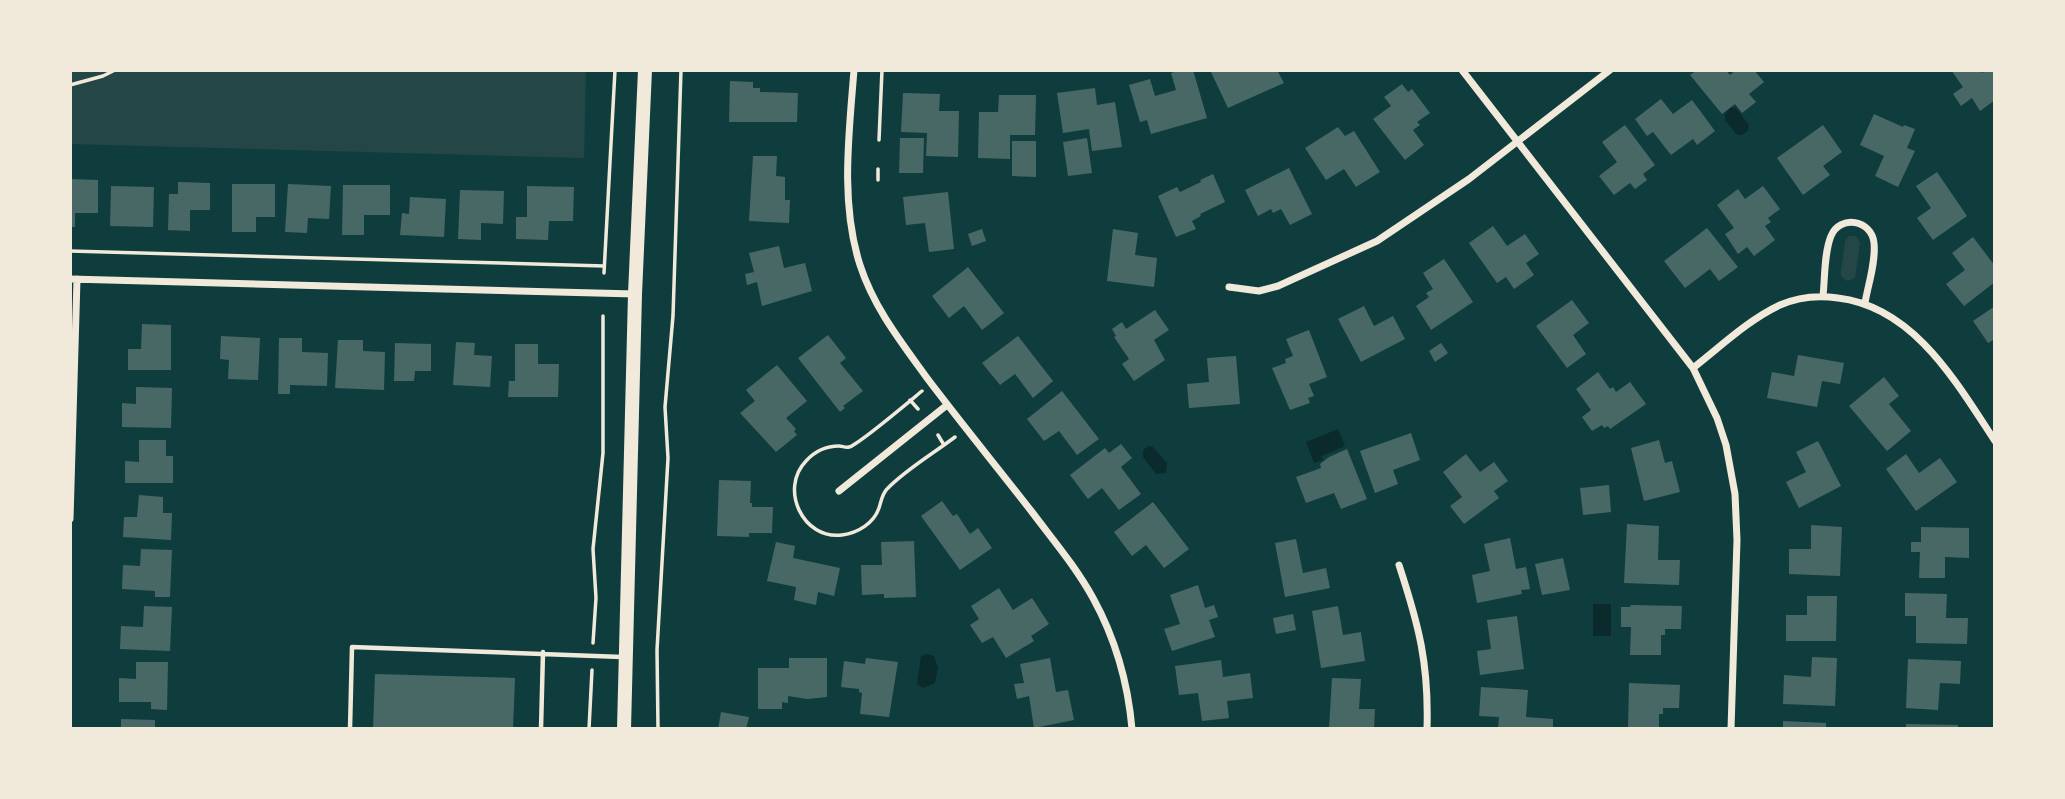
<svg xmlns="http://www.w3.org/2000/svg" width="2065" height="799" font-family="'IBM Plex Sans',sans-serif">
	<style>
		.green { fill: #244646 }
		.water { fill: #0a2a2b }
		.building { fill: #486865 }
		.lines { fill: none; stroke-linecap: round; stroke-linejoin: round }
		.path { stroke: #f1e9da; stroke-width: 3.5 }
		.service { stroke: #f1e9da; stroke-width: 4.5 }
		.minor { stroke: #f1e9da; stroke-width: 7 }
		.secondary { stroke: #f1e9da; stroke-width: 14 }
	</style>
	<rect width="100%" height="100%" fill="#0f3d3e"/>
	<!-- green -->
	<path class="green" d="M70,70H586L584,158L70,144Z
		M1849,236H1856L1860,243L1855,278L1847,281L1841,276V271L1845,241Z"/>
	<!-- water -->
	<path class="water" d="M1731,107L1736,108L1749,125L1748,131L1742,135H1737L1725,120V114Z
		M1338,429L1345,446L1322,456L1323,460L1314,463L1306,442Z
		M1149,446L1153,447L1167,463L1166,473L1156,474L1143,457V450Z
		M1593,604H1611V636H1593Z
		M927,654L934,656L938,668L935,683L923,688L917,684L921,656Z"/>
	<!-- building -->
	<path class="building" d="M1180,70H1193L1207,118L1151,134L1147,120L1140,122L1129,85L1150,79L1155,96L1176,90L1171,73Z
		M1210,70H1277L1284,83L1228,108Z
		M1697,70H1726L1730,75L1736,70H1754L1764,82L1749,94L1756,102L1742,113L1735,104L1722,114L1690,75Z
		M1951,70H1980L1982,73L1987,70H1995V100L1980,111L1972,98L1961,106L1953,94L1963,87Z
		M730,81L753,82V88H760V92L798,93L797,122H729Z
		M1402,84L1408,92L1412,89L1430,113L1417,122L1420,125L1413,130L1424,145L1405,160L1373,119L1391,106L1384,97Z
		M1095,88L1097,105L1115,102L1122,147L1092,151L1089,129L1063,133L1057,93Z
		M903,93L940,94L939,111H959L958,157L926,156L927,133L901,132Z
		M999,95H1036L1035,135H1010V159L978,158L979,112H998Z
		M1661,99L1673,114L1692,100L1715,131L1697,145L1693,139L1671,155L1653,132L1647,136L1635,119Z
		M1874,114L1903,127L1904,125L1915,129L1907,148L1915,151L1898,187L1875,176L1884,156L1860,145Z
		M1625,125L1655,165L1643,174L1647,180L1635,189L1630,183L1614,195L1599,176L1617,162L1602,142Z
		M1823,125L1842,152L1823,166L1830,175L1803,195L1777,158Z
		M1338,127L1345,136L1354,131L1380,172L1356,187L1344,169L1326,180L1305,148Z
		M900,138H924L923,173H899Z
		M1087,138L1092,173L1068,176L1063,142Z
		M1012,141H1036V177L1012,176Z
		M753,156H777L776,176L785,177V200H790L789,223L749,221Z
		M1289,168L1312,214L1290,225L1281,209L1273,213L1271,209L1258,216L1245,190Z
		M1937,172L1967,216L1933,240L1917,218L1931,208L1916,186Z
		M1213,174L1225,202L1200,214L1201,216L1192,221L1196,229L1176,237L1158,196L1177,187L1180,192L1201,182L1200,180Z
		M70,179L98,180V213H75V227H70Z
		M178,182L210,183V210H190V231L168,230L169,194H178Z
		M232,184H275V217H256V232H232Z
		M288,184L331,186L329,219L308,218L307,233L285,232Z
		M343,185H390V215H364V235H342Z
		M111,186L154,187L153,227L110,226Z
		M527,186L574,187L573,221H549L548,240L516,239V217H527Z
		M1763,186L1780,209L1768,218L1771,222L1765,226L1775,240L1754,256L1747,247L1738,254L1725,234L1734,228L1717,205L1738,189L1745,199Z
		M460,190L504,191L503,224L481,223V240L458,239Z
		M948,192L954,249L929,252L925,223L906,225L903,197Z
		M410,197L446,199L444,237L400,235L402,213L409,214Z
		M1493,226L1507,246L1525,234L1539,254L1526,263L1534,275L1514,289L1506,277L1497,283L1469,243Z
		M1707,228L1738,267L1719,281L1710,269L1685,288L1664,261Z
		M982,229L986,241L972,246L968,234Z
		M1113,229L1138,233L1135,255L1157,258L1154,287L1107,281Z
		M1973,237L1995,266V282L1964,306L1946,284L1965,270L1952,253Z
		M779,246L784,268L805,263L812,291L762,306L757,282L747,285L745,274L754,272L749,253Z
		M1444,259L1473,302L1431,330L1416,306L1429,297L1426,293L1433,289L1423,273Z
		M968,267L1004,313L982,330L964,306L949,318L932,296Z
		M1572,300L1589,323L1573,335L1586,354L1567,368L1536,326Z
		M1364,306L1374,326L1393,316L1405,339L1361,362L1338,319Z
		M1995,306V339L1988,343L1973,321Z
		M1155,310L1169,330L1154,340L1165,360L1134,381L1122,364L1129,359L1114,337L1116,336L1112,329L1122,322L1126,329Z
		M142,324L171,325V370H128V349H141Z
		M1309,330L1327,377L1309,384L1314,396L1308,398L1310,403L1290,410L1272,368L1286,363L1285,359L1293,356L1286,339Z
		M828,335L846,358L840,363L863,391L843,406L845,408L840,412L798,358Z
		M221,336L260,338L258,380L228,379L229,360L220,359Z
		M1018,336L1053,381L1033,398L1015,374L1000,385L982,363Z
		M279,338H302V352L328,353L327,386L290,385V394H278Z
		M338,340H363V351L385,352L384,390L335,388Z
		M456,342L475,343L474,355L492,356L490,387L453,385Z
		M395,343L431,344V371H415L414,381H394Z
		M1441,343L1448,353L1435,362L1429,351Z
		M515,344H538V364H559L558,397H508L509,381H515Z
		M1798,355L1844,363L1840,384L1822,381L1817,407L1767,398L1772,372L1794,376Z
		M1236,356L1240,404L1189,408L1187,384L1209,382L1207,358Z
		M777,365L807,401L786,418L796,429L794,431L797,435L776,452L740,413L755,401L746,390Z
		M1598,372L1610,389L1613,387L1616,392L1630,382L1646,404L1610,429L1608,426L1604,428L1602,425L1592,431L1582,417L1591,410L1576,389Z
		M1884,377L1899,396L1889,404L1911,431L1887,451L1849,406Z
		M136,387L172,388L171,428L122,427V403L136,404Z
		M1062,391L1099,439L1077,455L1059,431L1044,441L1027,419Z
		M1411,433L1420,460L1393,470L1398,484L1375,493L1360,451Z
		M139,440H166V456H173V483H125V461L139,462Z
		M1659,440L1665,463L1672,461L1680,492L1644,501L1631,448Z
		M1818,441L1841,486L1799,508L1786,482L1806,472L1796,452Z
		M1121,444L1132,458L1121,467L1141,494L1119,510L1102,488L1088,499L1070,475L1105,448L1109,453Z
		M1347,449L1367,499L1341,509L1334,493L1306,503L1296,477L1321,468L1320,464L1329,457Z
		M1466,454L1480,472L1494,462L1508,481L1494,491L1499,498L1464,524L1450,506L1462,497L1443,472Z
		M1906,454L1919,473L1940,458L1957,482L1916,511L1886,469Z
		M719,480L751,481L750,503H752V507H773L772,533H749V537L717,536Z
		M1609,485L1611,512L1583,515L1580,488Z
		M139,495L163,497V513H172L171,540L123,537L124,517H137Z
		M942,501L953,516L957,514L970,534L978,528L992,548L960,570L921,516Z
		M1153,502L1189,549L1164,568L1146,545L1132,556L1114,532Z
		M1627,524L1659,526L1658,560H1680L1679,585L1624,583Z
		M1811,525L1842,527L1840,576L1789,574V549H1811Z
		M1921,527L1969,528V558L1945,557V578H1919L1920,552H1911V542H1921Z
		M1510,538L1516,569L1526,567L1530,589L1521,590L1522,594L1477,603L1472,575L1490,571L1484,544Z
		M1296,539L1303,573L1326,568L1330,588L1285,597L1275,543Z
		M914,541L916,597L884,598V594L862,595L861,565H882L881,542Z
		M776,542L795,546L793,558L840,568L834,596L818,592L816,605L794,600L796,587L767,581Z
		M141,549L172,550L170,597H155V591L122,589L123,565L140,566Z
		M1563,558L1570,590L1542,595L1535,564Z
		M1198,585L1205,608L1214,605L1218,617L1209,620L1215,637L1172,651L1164,629L1180,624L1170,595Z
		M999,588L1013,610L1032,598L1049,624L1031,636L1034,641L1006,658L993,637L982,643L970,625L979,619L971,606Z
		M1905,593L1947,594L1946,618H1968L1967,644L1916,643V616H1905Z
		M1807,596H1837L1836,641H1786V615H1807Z
		M1631,605L1682,606L1681,629H1665V635H1661V655H1630L1631,627H1621V607H1630Z
		M144,606L172,607L170,651L120,649L121,626L143,627Z
		M1338,606L1343,635L1361,632L1365,661L1321,668L1312,611Z
		M1293,614L1296,630L1276,634L1273,618Z
		M1517,616L1524,669L1480,675L1477,651L1491,649L1487,620Z
		M1812,657L1837,658L1835,706L1783,704L1784,675L1811,677Z
		M789,658H827V697L807,699L788,696V703L782,702V709H758V668H789Z
		M866,658L898,662L889,717L860,714L862,693L859,692V689L841,687L844,661L865,664Z
		M1050,658L1056,692L1068,690L1074,720L1034,728L1029,696L1017,699L1014,684L1024,683L1020,664Z
		M1908,659L1961,661L1960,684L1940,683L1938,710L1906,708Z
		M1221,660L1223,677L1250,673L1253,698L1227,701L1229,718L1202,721L1198,693L1179,695L1175,666Z
		M136,662H168L167,710L151,709V702H119V678L136,679Z
		M375,674L515,678L513,729H373Z
		M1332,678L1361,679L1359,709H1375L1374,729H1329Z
		M1629,683L1680,685L1679,708H1663V714H1659V729H1628Z
		M1481,687L1528,690L1526,717L1553,719V729H1498L1499,717L1479,716Z
		M721,712L749,717L746,729H718Z
		M121,719L155,720V729H121Z
		M1783,721L1826,723V729H1783Z
		M1906,724L1958,725V729H1906Z"/>
	<g class="lines">
		<!-- path -->
		<path class="path" d="M964,70H1027
			M70,85L103,76L115,70
			M879,140L882,70
			M878,180V169
			M70,251L604,266
			M604,273L615,70
			M922,391C911,400 858,445 849,447C846,448 842,446 839,446C826,446 815,451 806,461C779,489 803,540 842,535C858,533 874,523 879,508C881,502 882,494 887,489C905,470 934,453 955,437
			M910,400L918,409
			M938,435L944,445
			M593,643L596,598L593,549L603,453V316
			M589,729L592,670
			M658,729L657,650L668,458L665,407L673,316L681,70"/>
		<!-- service -->
		<path class="service" d="M350,729L352,647L622,657
			M541,729L543,652"/>
		<!-- minor -->
		<path class="minor" d="M854,70C849,134 840,203 860,265C874,308 901,342 927,378C961,423 997,467 1032,512C1053,540 1076,567 1093,598C1115,638 1128,683 1132,729
			M1462,70L1693,368L1717,418L1726,445L1735,494L1737,540L1731,729
			M70,279L635,294
			M1229,287L1259,291L1278,286L1377,241L1469,179L1610,70
			M1823,296C1825,278 1824,253 1831,236C1840,214 1872,220 1874,243C1876,262 1868,285 1865,303
			M1693,368C1720,347 1748,320 1780,305C1798,297 1818,295 1838,298C1914,307 1956,382 1995,441
			M839,491L947,405
			M70,519L77,279
			M1399,565C1419,626 1429,664 1427,729"/>
		<!-- secondary -->
		<path class="secondary" d="M624,729L635,294L645,70"/>
	</g>
	<!-- border -->
	<rect width="2065" height="799" fill="none" stroke="#f1e9da" stroke-width="144"/>
</svg>
